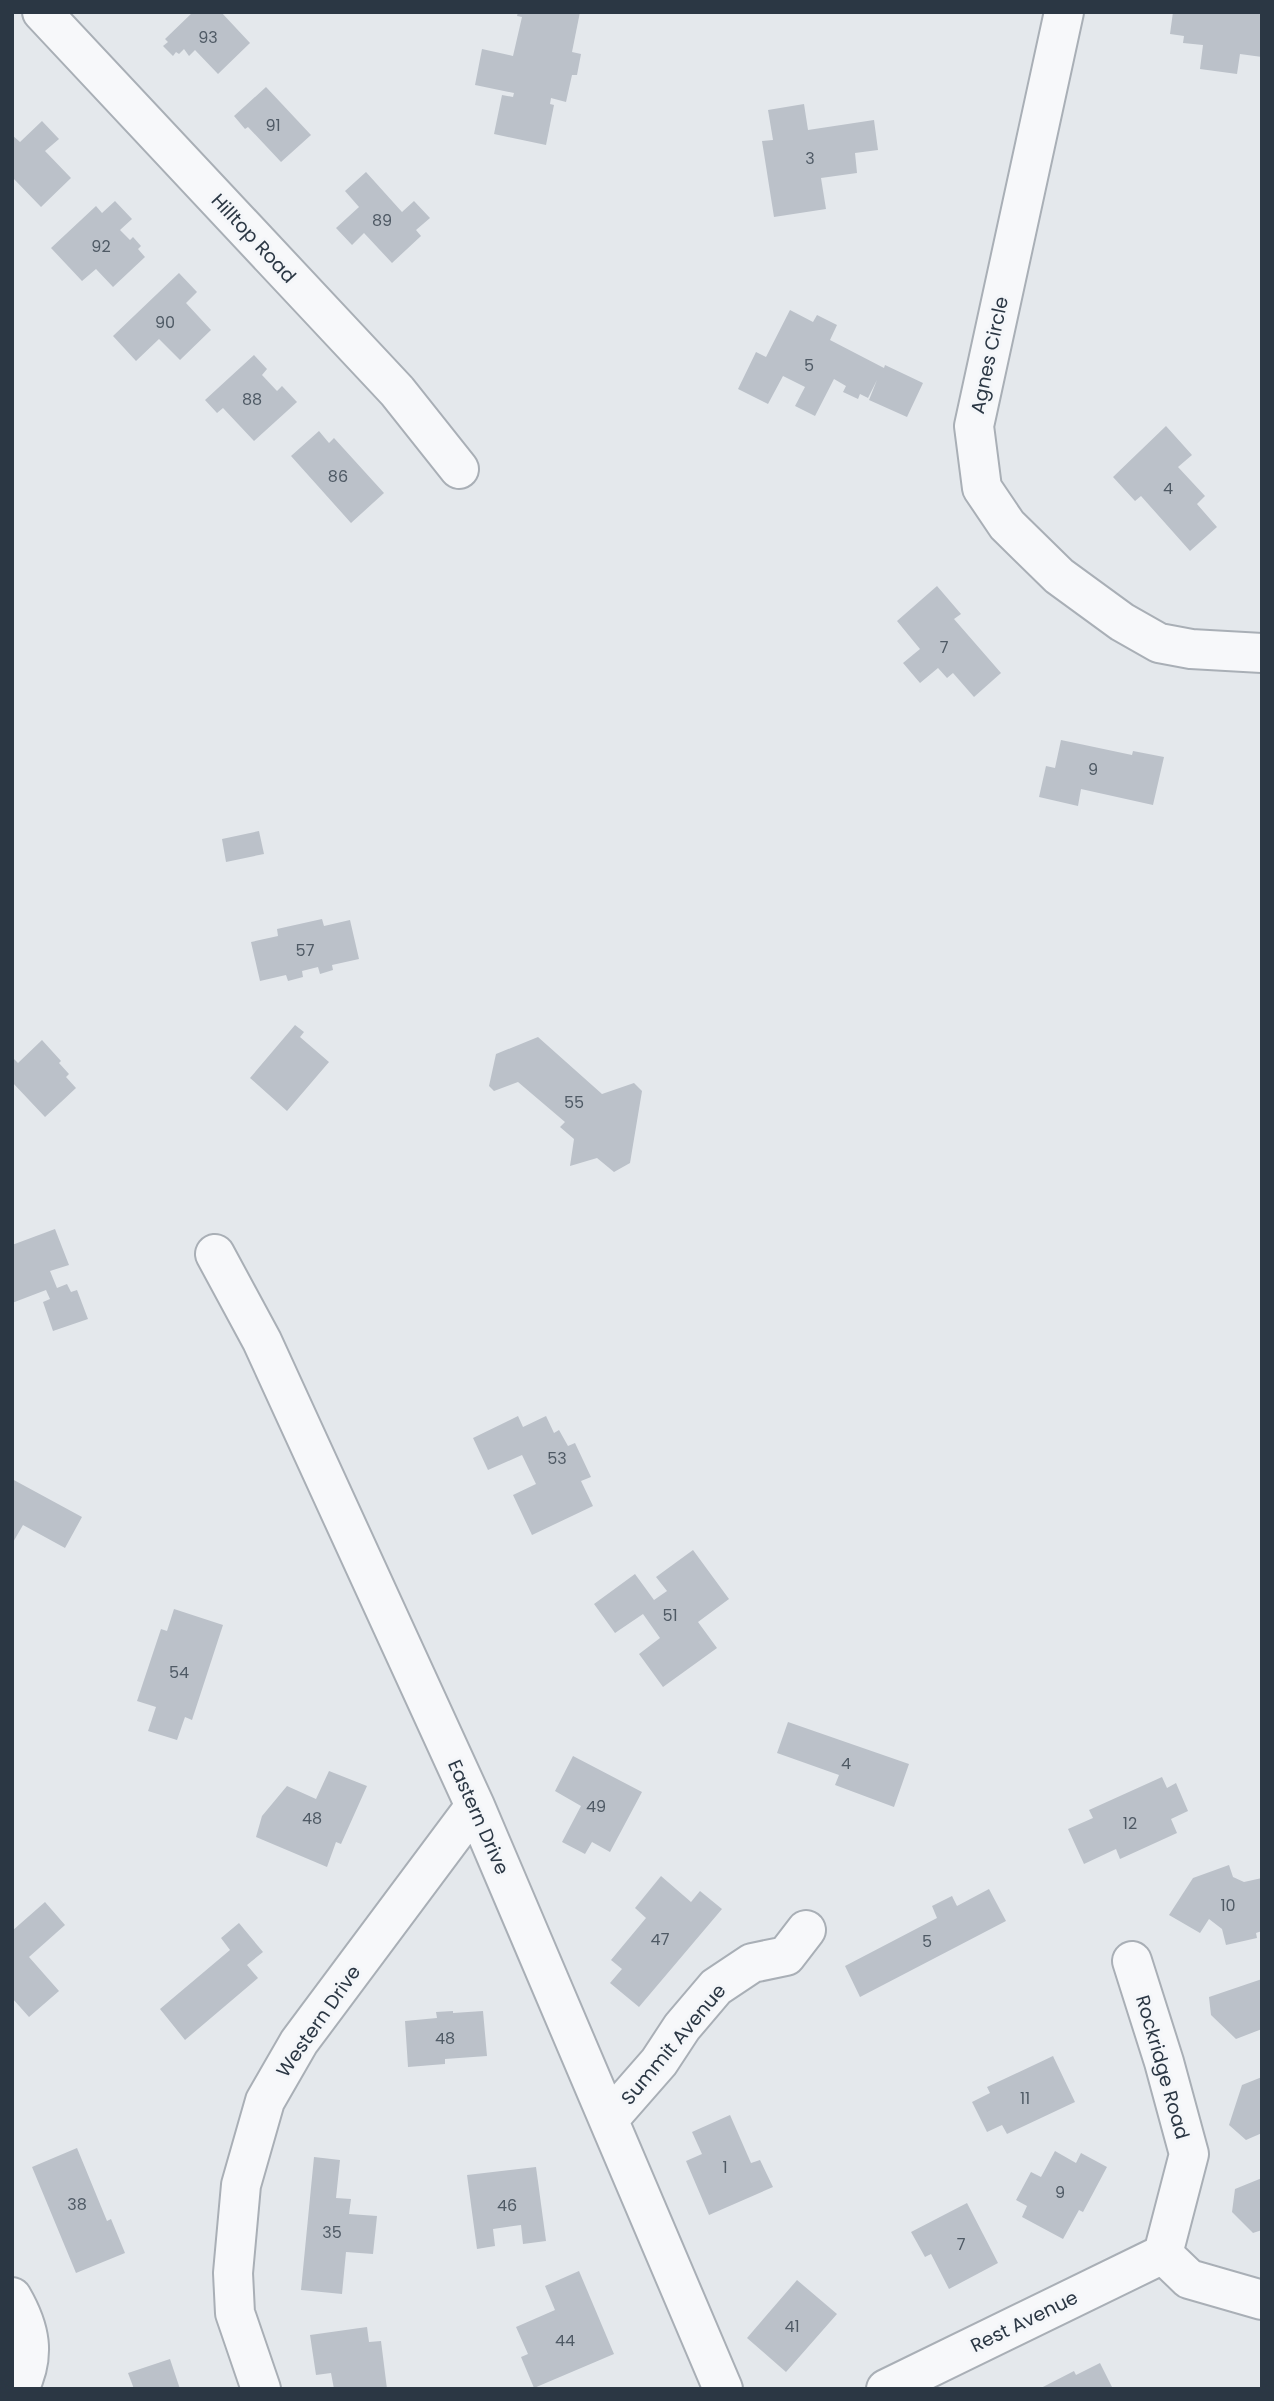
<svg xmlns="http://www.w3.org/2000/svg" width="1274" height="2401" font-family="Poppins,sans-serif">
	<style>
		.building { fill: #bbc1c9 }
		.lines { fill: none; stroke-linecap: round; stroke-linejoin: round }
		.minor-casing { stroke: #a9afb6; stroke-width: 42 }
		.minor { stroke: #f7f8fa; stroke-width: 38 }
		.labels { text-anchor: middle; stroke-width: 6; stroke-linejoin: round; paint-order: stroke }
		.number-label { font-size: 16px; fill: #4f5a65 }
		.street-label { font-size: 19px; fill: #2b3744; stroke: #f4f6f9 }
	</style>
	<rect width="100%" height="100%" fill="#e4e8ec"/>
	<!-- building -->
	<path class="building" d="M193,12H221L250,43L218,74L195,50L189,56L184,49L179,54L176,52L173,56L163,46L168,42L165,39Z
		M518,12H580L572,52L581,54L577,75H572L566,102L551,98L550,104L554,105L546,145L494,134L502,95L513,97L514,93L475,85L482,49L513,56L522,17L517,16Z
		M1173,12H1262V57L1240,54L1237,74L1200,69L1203,45L1183,43L1184,36L1170,34Z
		M266,87L311,135L281,162L248,127L245,129L234,116Z
		M804,104L808,130L874,120L878,150L855,153L857,173L821,178L826,209L774,217L762,141L773,140L768,110Z
		M42,121L59,139L45,151L71,178L41,207L12,177V135L20,142Z
		M366,172L402,212L414,201L430,218L416,230L421,236L392,263L364,233L352,245L336,228L359,207L345,191Z
		M115,201L132,219L120,230L130,240L133,237L141,246L138,249L145,257L113,287L96,269L82,281L51,248L96,206L102,213Z
		M179,273L197,292L186,303L211,330L180,360L159,339L136,361L113,336Z
		M790,310L813,322L817,315L837,325L830,340L884,368L885,365L923,383L907,417L869,400L877,380L868,398L860,394L858,399L843,392L846,386L834,379L815,416L795,406L805,387L783,376L768,404L738,389L756,352L766,357Z
		M254,355L267,369L262,375L277,391L282,386L297,402L254,441L223,408L217,413L205,400Z
		M1166,426L1192,455L1178,467L1205,496L1197,504L1217,527L1190,551L1141,496L1135,501L1113,477Z
		M319,431L329,443L334,438L384,493L351,523L291,456Z
		M937,586L961,614L954,619L1001,673L974,697L953,673L947,678L938,668L920,683L903,663L920,649L897,621Z
		M1061,740L1132,755L1133,751L1164,757L1153,805L1081,789L1078,806L1039,797L1046,766L1055,768Z
		M259,831L264,854L226,862L222,839Z
		M322,919L324,926L350,920L359,959L332,965L333,970L320,974L318,967L302,971L303,977L288,981L286,975L260,981L251,942L278,936L277,929Z
		M295,1025L304,1032L300,1037L329,1062L287,1111L250,1078Z
		M538,1037L602,1094L634,1083L642,1091L630,1163L614,1172L597,1158L570,1166L574,1139L560,1127L565,1122L518,1082L494,1091L489,1086L496,1054Z
		M42,1040L61,1061L59,1063L69,1074L66,1077L76,1088L45,1117L12,1082V1057L18,1063Z
		M55,1229L69,1265L50,1271L57,1288L67,1284L71,1292L77,1290L88,1319L53,1331L43,1302L50,1299L46,1290L12,1303V1245Z
		M518,1416L523,1427L546,1416L554,1433L559,1430L568,1446L575,1443L591,1477L581,1481L593,1506L532,1535L513,1495L536,1484L522,1455L488,1470L473,1438Z
		M12,1479L82,1517L65,1548L23,1525L12,1544Z
		M693,1550L729,1599L698,1622L717,1648L663,1687L639,1654L660,1638L643,1614L615,1633L594,1604L635,1574L654,1600L667,1591L656,1577Z
		M174,1609L223,1625L192,1720L185,1717L177,1740L148,1731L156,1707L137,1701L161,1629L167,1631Z
		M788,1722L909,1764L894,1807L835,1785L839,1775L777,1753Z
		M573,1756L642,1792L610,1852L592,1842L585,1854L562,1842L581,1806L555,1791Z
		M329,1771L367,1786L341,1844L336,1842L327,1867L256,1837L262,1816L287,1786L316,1799Z
		M1162,1777L1167,1788L1176,1783L1188,1811L1171,1819L1177,1833L1120,1859L1116,1849L1084,1864L1068,1829L1093,1818L1089,1810Z
		M1229,1865L1233,1877L1244,1882L1262,1878V1931L1256,1933L1257,1938L1226,1945L1222,1929L1209,1919L1200,1933L1169,1915L1193,1878Z
		M661,1876L691,1902L700,1891L722,1909L639,2007L610,1983L622,1969L611,1960L646,1918L635,1908Z
		M989,1889L1006,1921L860,1997L845,1966L937,1918L932,1906L952,1896L957,1906Z
		M45,1902L65,1925L29,1957L59,1991L29,2017L12,1998V1931Z
		M239,1923L263,1952L247,1965L258,1978L185,2040L160,2009L230,1950L221,1938Z
		M1262,1979V2029L1236,2039L1211,2015L1209,1997Z
		M453,2011V2013L483,2011L487,2056L445,2059V2064L408,2067L405,2021L437,2018L436,2012Z
		M1053,2056L1075,2102L1007,2134L1002,2125L987,2132L972,2102L990,2093L987,2087Z
		M1262,2077V2133L1246,2140L1229,2125L1242,2085Z
		M730,2115L751,2163L760,2160L773,2187L709,2215L686,2161L702,2154L692,2132Z
		M77,2148L107,2221L111,2219L125,2253L76,2273L32,2167Z
		M1055,2151L1076,2163L1081,2153L1107,2167L1083,2212L1079,2210L1063,2239L1022,2217L1027,2206L1016,2200L1031,2172L1041,2177Z
		M314,2157L340,2160L336,2198L351,2199L349,2214L377,2216L373,2254L346,2252L342,2294L301,2290Z
		M536,2167L546,2241L523,2244L521,2225L493,2229L495,2246L477,2249L467,2175Z
		M1262,2178V2230L1253,2233L1232,2212L1235,2189Z
		M967,2203L998,2263L949,2289L931,2254L925,2257L911,2232Z
		M579,2271L614,2354L534,2388L521,2357L528,2354L516,2327L555,2310L545,2286Z
		M797,2280L837,2314L786,2372L747,2338Z
		M367,2327L369,2342L381,2341L387,2389H334L331,2373L316,2375L310,2335Z
		M170,2359L180,2389H134L128,2373Z
		M1100,2363L1113,2389H1039L1074,2371L1076,2375Z"/>
	<g class="lines">
		<defs>
			<path id="minor" d="M42,12L397,391L459,469
				M1064,12L974,426L982,488L1007,525L1059,576L1122,622L1159,643L1191,649L1262,653
				M215,1254L262,1341L475,1806L723,2389
				M1132,1961L1164,2062L1189,2154L1163,2254
				M610,2118L659,2062L682,2027L716,1987L752,1963L786,1956L806,1930
				M1163,2254L1189,2279L1262,2300
				M12,2297C30,2328 36,2355 19,2389
				M261,2389L235,2313L233,2273L241,2185L265,2101L299,2042L475,1806
				M886,2389L1163,2254"/>
		</defs>
		<!-- minor casing -->
		<use href="#minor" class="minor-casing"/>
		<!-- minor -->
		<use href="#minor" class="minor"/>
	</g>
	<g class="labels">
		<!-- number labels -->
		<g class="number-label">
			<text x="208" y="43">93</text>
			<text x="273" y="131">91</text>
			<text x="810" y="164">3</text>
			<text x="382" y="226">89</text>
			<text x="101" y="252">92</text>
			<text x="165" y="328">90</text>
			<text x="809" y="371">5</text>
			<text x="252" y="405">88</text>
			<text x="338" y="482">86</text>
			<text x="1168" y="494">4</text>
			<text x="944" y="653">7</text>
			<text x="1093" y="775">9</text>
			<text x="305" y="956">57</text>
			<text x="574" y="1108">55</text>
			<text x="557" y="1464">53</text>
			<text x="670" y="1621">51</text>
			<text x="179" y="1678">54</text>
			<text x="846" y="1769">4</text>
			<text x="596" y="1812">49</text>
			<text x="312" y="1824">48</text>
			<text x="1130" y="1829">12</text>
			<text x="1228" y="1911">10</text>
			<text x="660" y="1945">47</text>
			<text x="927" y="1947">5</text>
			<text x="445" y="2044">48</text>
			<text x="1025" y="2104">11</text>
			<text x="725" y="2173">1</text>
			<text x="1060" y="2198">9</text>
			<text x="77" y="2210">38</text>
			<text x="507" y="2211">46</text>
			<text x="332" y="2238">35</text>
			<text x="961" y="2250">7</text>
			<text x="792" y="2332">41</text>
			<text x="565" y="2346">44</text>
		</g>
		<!-- street labels -->
		<g class="street-label">
			<text transform="translate(254 238) rotate(47)" y="7">Hilltop Road</text>
			<text transform="translate(989 355) rotate(-78)" y="7">Agnes Circle</text>
			<text transform="translate(479 1817) rotate(66)" y="7">Eastern Drive</text>
			<text transform="translate(318 2021) rotate(-55)" y="7">Western Drive</text>
			<text transform="translate(673 2044) rotate(-50)" y="7">Summit Avenue</text>
			<text transform="translate(1163 2067) rotate(74)" y="7">Rockridge Road</text>
			<text transform="translate(1024 2321) rotate(-26)" y="7">Rest Avenue</text>
		</g>
	</g>
	<!-- border -->
	<rect width="1274" height="2401" fill="none" stroke="#2b3744" stroke-width="28"/>
</svg>
